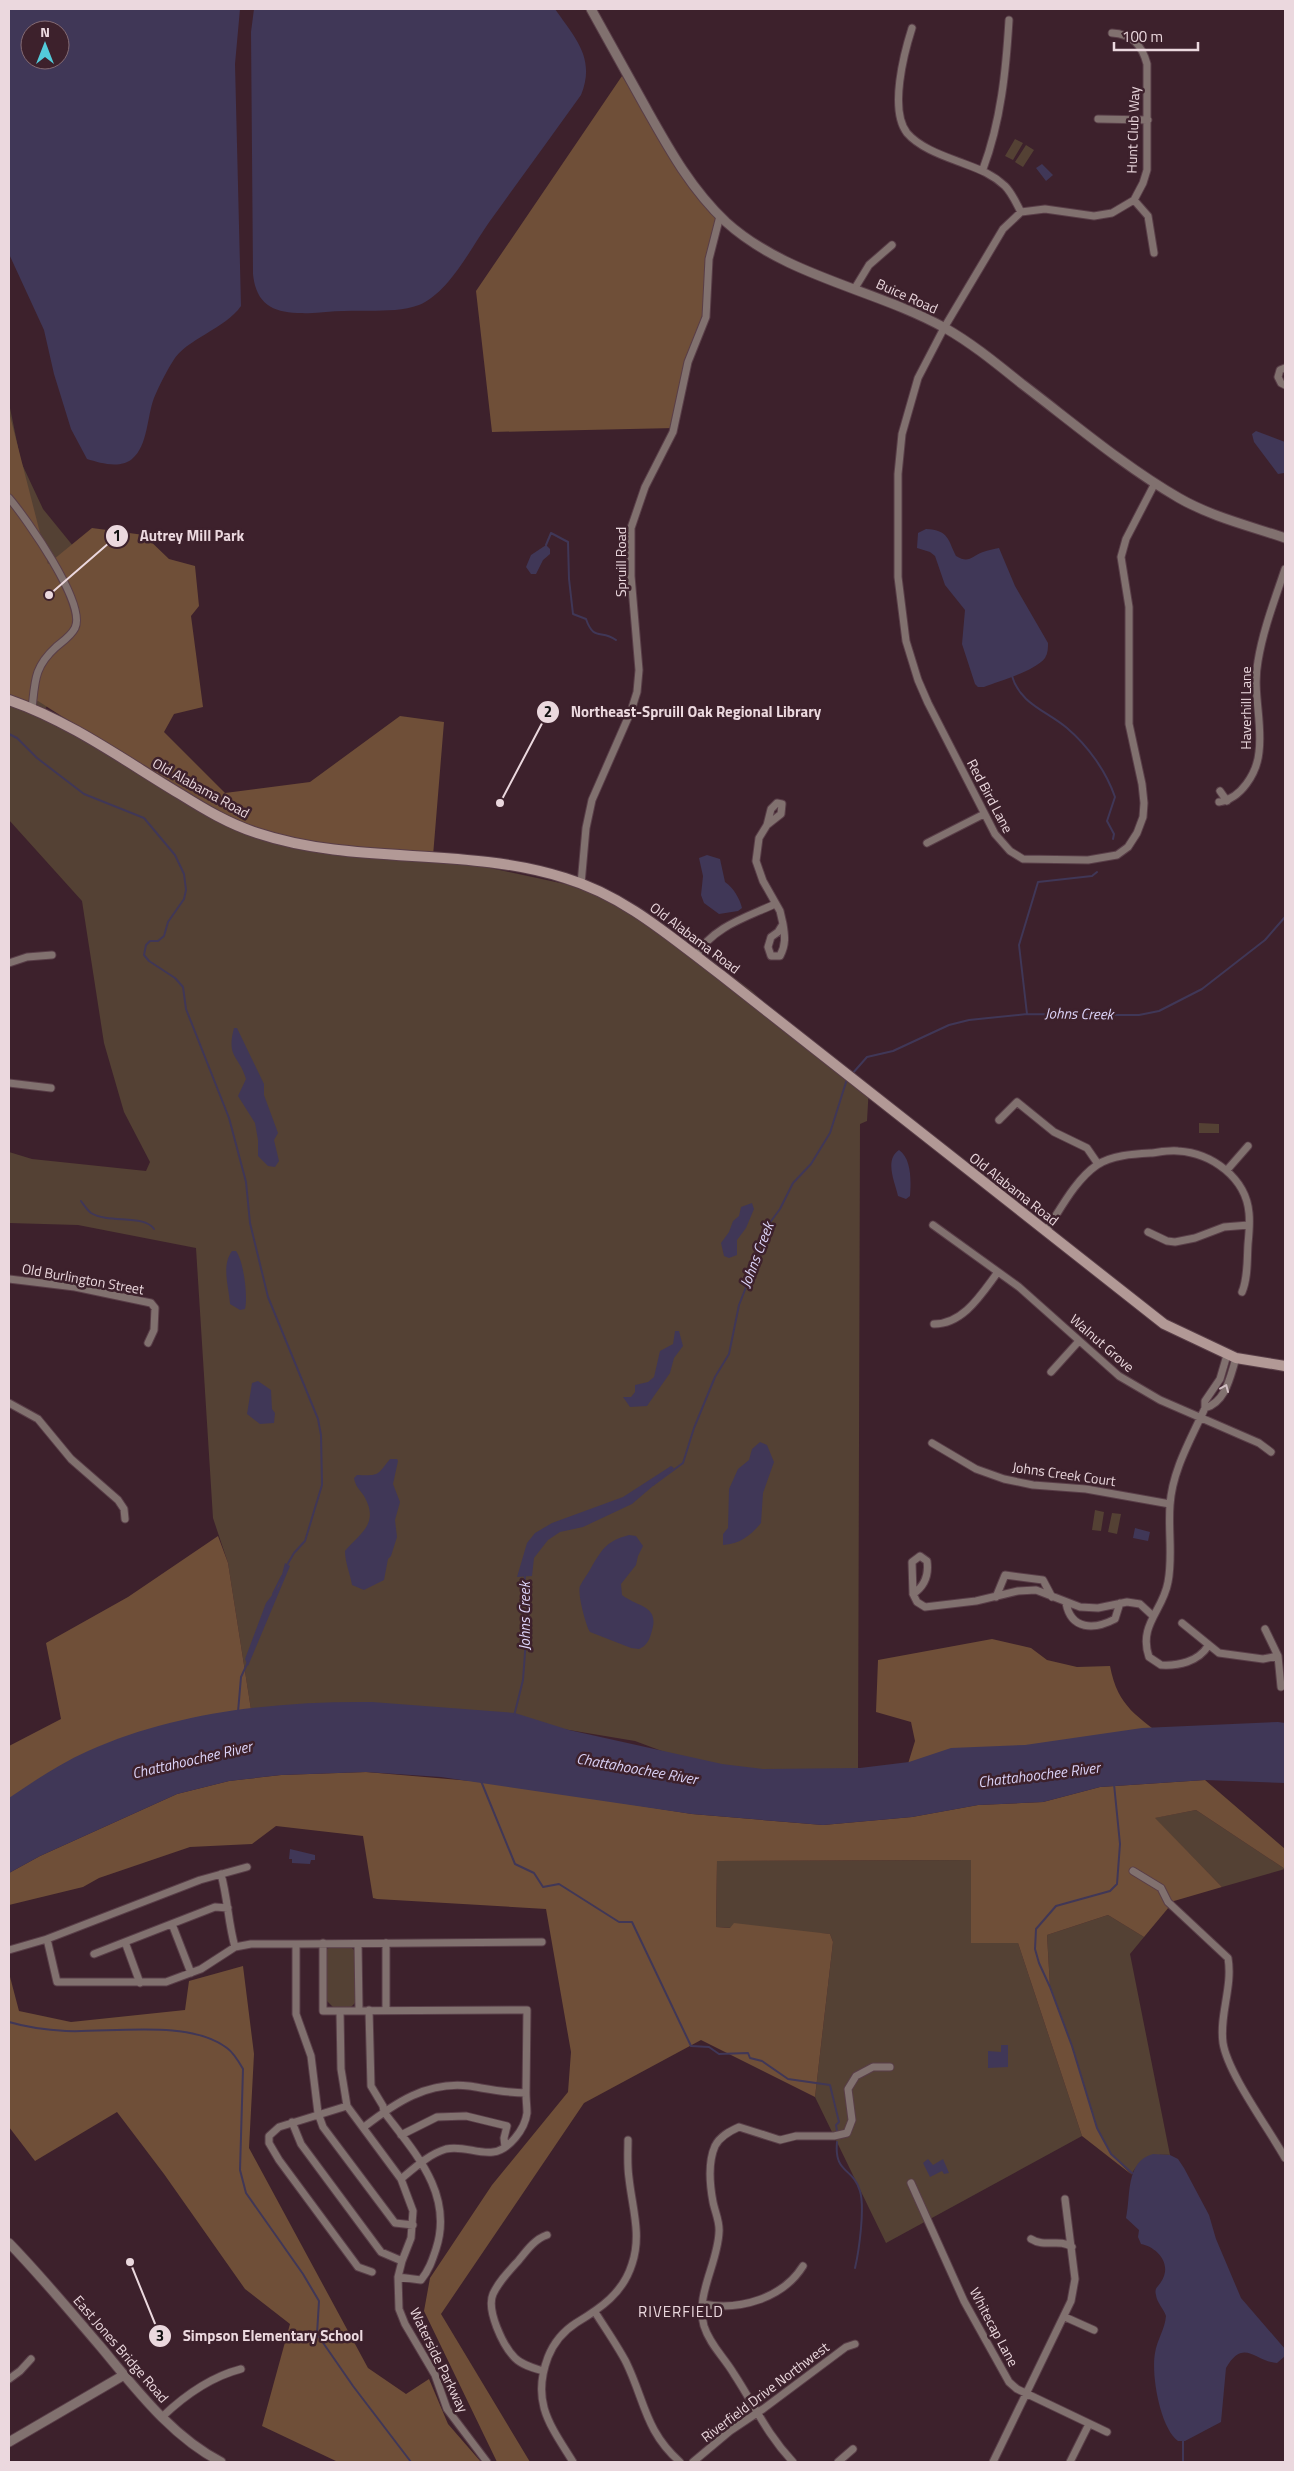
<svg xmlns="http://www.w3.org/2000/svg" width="1294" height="2471" font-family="'Titillium Web',sans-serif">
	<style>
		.green { fill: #544134 }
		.forest { fill: #6f4f38 }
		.water { fill: #403757; fill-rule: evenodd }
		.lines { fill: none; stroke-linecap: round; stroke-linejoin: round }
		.stream { stroke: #403757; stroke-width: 2 }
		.minor-casing { stroke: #593e48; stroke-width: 9 }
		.tertiary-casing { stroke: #593e48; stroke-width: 11 }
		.secondary-casing { stroke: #593e48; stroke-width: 12 }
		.minor { stroke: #81716f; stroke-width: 7 }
		.tertiary { stroke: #81716f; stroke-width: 9 }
		.secondary { stroke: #b29996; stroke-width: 10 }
		.oneway { stroke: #d0bec2 }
		.labels { text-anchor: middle; stroke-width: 5; stroke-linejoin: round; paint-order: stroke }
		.street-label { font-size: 14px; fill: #ebd8de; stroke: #3d212c }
		.water-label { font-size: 15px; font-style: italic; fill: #dbd2f7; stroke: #3d212c }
		.neighbourhood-label { font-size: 15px; letter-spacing: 1px; fill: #ebd8de; stroke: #3d212c }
		.leader { fill: none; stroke: #ebd8de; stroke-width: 2 }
		.callout-dot { fill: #ebd8de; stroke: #3d212c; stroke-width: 2 }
		.mark-label { font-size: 15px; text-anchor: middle; font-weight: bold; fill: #111 }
		.callout-label { font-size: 15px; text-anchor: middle; font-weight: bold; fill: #ebd8de; stroke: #3d212c; stroke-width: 5; stroke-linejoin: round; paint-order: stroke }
	</style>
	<rect width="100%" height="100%" fill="#3d212c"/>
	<!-- green -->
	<path class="green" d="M1015,139L1023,143L1013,160L1005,156Z
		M1026,145L1034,150L1023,167L1015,162Z
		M9,403L21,462L43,509L82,557L69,673L43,712L191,804L565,884L623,904L693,947L752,991L818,1054L869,1086L867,1121L860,1124L858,1774L734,1770L686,1760L635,1741L551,1727L252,1716L228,1563L213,1518L196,1248L78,1225L9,1223V1152L32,1159L146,1171L150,1162L124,1112L104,1043L82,901L9,820Z
		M1199,1123L1219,1124V1133H1199Z
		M1095,1510L1104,1512L1101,1531L1092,1530Z
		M1112,1513L1121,1514L1117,1534L1108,1532Z
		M1196,1810L1285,1869L1222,1887L1154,1818Z
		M971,1860V1943H1018L1082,2136L886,2243L815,2097L833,1942L830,1934L716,1927L717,1861Z
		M1108,1915L1144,1937L1130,1954L1170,2155C1150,2154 1143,2157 1132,2173L1111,2154L1097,2128L1072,2046L1050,1987L1047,1935Z
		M331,1946H350L356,1952L355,2003L351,2007H333L326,2000L325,1951Z"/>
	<!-- forest -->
	<path class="forest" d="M622,76L700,197L716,213L709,259L708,322L685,374L675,428L492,432L476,291Z
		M9,412L48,564L92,528L144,535L169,559L195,566L199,606L191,616L203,707L174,714L164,732L225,793L310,782L400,716L444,722L433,856L320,845L226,822L38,701L23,705L9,701Z
		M218,1536L228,1563L252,1716L9,1806V1746L61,1719L46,1643L128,1597Z
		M992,1639L1031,1648L1047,1660L1077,1667L1110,1666C1118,1708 1138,1716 1169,1741L907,1767L915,1741L911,1722L876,1712L878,1660Z
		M366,1772L495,1783L692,1814L823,1825L912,1817L978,1805L1043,1802L1100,1787L1205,1780L1285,1849V1869L1196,1810L1155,1818L1222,1887L1174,1901L1144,1937L1108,1915L1047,1935L1050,1987L1072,2046L1097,2128L1111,2154L1132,2175L1082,2136L1018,1943H971V1860L717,1861L716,1927L730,1928L734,1923L830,1934L833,1942L815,2097L701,2040L584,2103L441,2314L530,2462H497L424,2311L430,2278L492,2185L568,2092L571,2052L546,1909L377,1899L373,1898L363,1836L276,1826L252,1844L190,1847L99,1878L83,1887L9,1905V1873L40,1856L177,1794L229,1781L281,1775Z
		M243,1966L254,2054L249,2148L368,2368L406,2394L429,2379L448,2424L481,2462H338L262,2426L290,2324L245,2289L164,2174L117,2112L35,2161L9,2127V1973L19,2011L71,2022L185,2010L189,1981Z"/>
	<!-- water -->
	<path class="water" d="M9,9H240L235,64L241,306C225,329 186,339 173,361C166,372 159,386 154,398C147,416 148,446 132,459C120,469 100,463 87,459L71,429L54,374L44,330L9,254ZM30,30H60V60H30Z
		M254,9H555C575,38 596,58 581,95C551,137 520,179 490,221C472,246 449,293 419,305C397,313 368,310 344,311C330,311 316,314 302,313C274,313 256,305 253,274L251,32Z
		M1042,164L1053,175L1046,181L1036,168Z
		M1256,431L1285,442L1284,473L1278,474L1254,442L1252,434Z
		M926,529C949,530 948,540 956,556C969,564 972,556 983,552C988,550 994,549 999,548L1015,586L1048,643C1048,648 1048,653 1045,658C1035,671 999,681 984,687H978L975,684L962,644L965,610L945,585L935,556L930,552L917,548L918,533Z
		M546,545L550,549V554L543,560L536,574H531L526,567L531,555Z
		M707,855L720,859L725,882C733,887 740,899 742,908L738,911L719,914L704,903L701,895L703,876L699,858Z
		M234,1028H237L264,1084V1095L278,1133L274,1140L279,1161L275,1167L268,1166L258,1156V1140L255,1123L238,1096L246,1079C239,1055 226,1058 234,1028Z
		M899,1150C912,1159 911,1182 910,1196L906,1199L898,1196C895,1182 884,1160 899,1150Z
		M752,1203L754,1209L746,1228L737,1240V1255L729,1258L724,1256L721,1243L729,1232L733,1221L739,1216L741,1207Z
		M232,1251H236C244,1262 248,1297 245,1309L240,1310L230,1304C229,1287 221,1266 232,1251Z
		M675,1331H679L683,1346L674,1358L670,1373L647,1406L630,1407L623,1397H631L635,1392V1385L648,1382L654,1377L660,1351L673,1344Z
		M258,1381L271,1390L272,1409L275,1413L274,1423L260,1424L247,1414L252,1383Z
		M760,1442L767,1445L774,1462L763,1493L761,1523C750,1536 740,1544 723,1545V1534L728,1528L729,1489L738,1469L749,1460L752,1449Z
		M390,1459H397L398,1461L393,1484L400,1502L395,1520L397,1537L391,1556L388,1559L384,1580L364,1590L352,1585C350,1574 345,1562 345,1551C360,1533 380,1524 364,1496C360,1490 355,1486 354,1478L357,1475C380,1476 377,1475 390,1459Z
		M671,1466L674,1468L632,1504L583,1527L560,1532L548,1540L534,1558L532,1576L517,1577L527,1543L535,1533L552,1523L623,1497Z
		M1135,1528L1150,1532L1148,1541L1133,1538Z
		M629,1535L636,1536L643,1546L638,1556L636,1565L621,1584L622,1595C639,1608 661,1605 651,1634C649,1641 646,1646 639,1649L631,1648L590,1632C586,1626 577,1593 580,1586C583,1579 589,1573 592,1566C603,1548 607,1541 629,1535Z
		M285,1563L290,1566L248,1666L245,1659L266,1603L279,1586Z
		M372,1702L515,1713L569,1730L722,1764L763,1769L860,1768L909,1762L951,1748L1025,1745L1142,1728L1278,1722L1285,1723V1783L1205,1780L1100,1787L1043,1802L978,1805L912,1817L823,1825L692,1814L441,1777L366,1772L281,1775L229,1781L177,1794L40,1856L9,1873V1798C34,1781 59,1764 88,1751C175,1712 276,1701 372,1702Z
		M290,1849L315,1855V1860H311L310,1864L292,1863V1859H289Z
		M1001,2045H1008V2067L988,2068V2051L1001,2052Z
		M1153,2154L1170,2155L1178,2159L1184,2168L1209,2215L1216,2239L1241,2298L1285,2349V2356L1277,2363C1255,2362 1244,2337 1226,2368L1221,2422L1185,2441H1178C1160,2427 1151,2375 1155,2353C1157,2340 1165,2329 1166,2316C1164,2309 1157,2303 1156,2295C1154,2288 1158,2287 1161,2282C1173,2264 1157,2247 1141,2244L1138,2237L1139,2230L1126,2218C1131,2197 1125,2161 1153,2154Z
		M928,2159L933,2165L943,2159L949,2173L944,2174L942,2171L930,2177L923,2163Z"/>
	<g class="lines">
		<!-- stream -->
		<path class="stream" d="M546,545L551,533L568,542L569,579L573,614L586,619C594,642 601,629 616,640
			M1012,676C1020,704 1047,711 1067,728C1088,746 1106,771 1115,797L1107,821L1114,834L1113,839
			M9,734L17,738L37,758L84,794L144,818L175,855L184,874L186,890L184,899L168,922L164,936L158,941H150L146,945L144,955L149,961L175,978L183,987L186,1009L229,1118L246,1182L250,1223L268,1297L318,1419L321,1435L322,1485L305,1541L294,1553L287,1565
			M1027,1014L1019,945L1038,882L1092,876L1097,872
			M852,1074L867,1057L893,1051L949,1025L969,1020L1027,1014L1113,1015H1139L1159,1011L1202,989L1265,940L1285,917
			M81,1201C84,1205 87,1210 91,1213C109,1224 144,1214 154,1229
			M653,1485L683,1463L694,1428L715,1377L729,1354L739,1305L752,1272L763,1232L780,1209L793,1183L811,1164L830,1133L847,1079
			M273,1594L282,1576
			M238,1712L241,1677L248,1662
			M514,1716L523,1680L528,1612L524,1596L525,1575
			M481,1781L515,1864L534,1873L543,1887L559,1884L619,1922H632L691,2046L709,2047L719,2054L748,2053L750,2058L762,2061L788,2079L830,2085L839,2122L836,2125L837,2131
			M1114,1784L1120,1844L1117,1884L1110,1891L1056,1906L1036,1929L1035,1949L1039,1963L1050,1987L1072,2046L1097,2128L1111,2154L1132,2173
			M9,2022C26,2027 47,2030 66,2031C111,2033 189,2019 227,2048C234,2053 239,2062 243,2069L240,2170L246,2193L303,2274L319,2301L317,2334L353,2386L411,2462
			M837,2142C834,2174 853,2167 860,2191C865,2208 859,2251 855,2268
			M1183,2441V2462"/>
		<defs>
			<path id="minor" d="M912,28C904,53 889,110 907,133C919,147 941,155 957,161C975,168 990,172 1005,186C1012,193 1016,203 1021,212
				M1112,33C1132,34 1142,45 1147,64V170L1143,183L1134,200L1112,213L1094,216L1045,209L1021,212L1003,229L944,328L918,378L902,434L898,474V577L906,641L918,680L928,703L995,834L1010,851L1023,859L1088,860L1117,855L1128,847L1137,833L1143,817L1144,803L1142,784L1129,724V607L1121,557L1126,539L1155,483
				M1098,119L1148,120
				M983,169C1001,121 1006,70 1009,20
				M1134,200L1148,216L1154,253
				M855,288L869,265L892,245
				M1285,368L1280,370L1278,377L1281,383L1285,385
				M9,498C26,518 87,604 75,628C71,636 62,642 56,647C34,667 35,681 32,709
				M1220,791L1227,801
				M1219,802C1241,799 1257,773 1259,752C1263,722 1252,692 1258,661C1263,630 1275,599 1285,569
				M767,825L781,814L782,804L777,803L771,809L767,825L759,838L756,861L763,881L780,911L783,924L778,932L771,937L768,947L771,956H780C786,945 785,936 783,924
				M927,843L984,814
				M581,884L586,828L592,800L631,711L637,692L639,670L631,576V528L645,487L673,432L688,362L706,317L709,259L720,216
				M696,956C712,927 747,917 775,904
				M9,963L27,957L52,955
				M9,1083L51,1088
				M999,1120L1017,1102L1054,1132L1087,1148L1098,1164
				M1227,1170L1248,1146
				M933,1225L1019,1287L1119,1376L1160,1400L1259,1443L1271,1452
				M1046,1231C1060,1210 1075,1180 1097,1165C1112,1155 1134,1154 1152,1153C1160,1152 1170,1150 1178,1151C1212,1153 1246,1178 1249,1213C1250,1223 1249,1234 1248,1244C1247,1260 1248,1278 1242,1292
				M1148,1232L1167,1241L1175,1242L1195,1238L1224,1227L1249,1225
				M9,1279L75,1287L151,1303L155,1308L154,1330L148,1343
				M934,1324C964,1324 982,1293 998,1272
				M1051,1372L1079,1341
				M9,1403L38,1419L71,1459L118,1500L124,1509L125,1519
				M1205,1408C1226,1402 1230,1377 1236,1358
				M932,1443L976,1469L1004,1479L1033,1485L1086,1489L1170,1504
				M920,1556L927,1561C929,1575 925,1586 913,1594L912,1562Z
				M913,1594L917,1602L925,1607L976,1601L1018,1591L1036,1590L1080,1607L1098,1608L1127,1602L1140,1604L1153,1616
				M996,1597L1005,1575L1043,1580L1052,1597
				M1066,1603C1071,1630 1094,1630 1115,1619L1120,1603
				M1182,1623L1219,1653L1263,1659L1278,1656
				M1265,1629L1278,1656L1281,1687
				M1208,1646C1198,1662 1178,1666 1161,1665L1149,1657C1138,1625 1163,1611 1168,1582C1173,1557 1168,1531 1170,1505C1172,1471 1191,1439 1205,1408V1401L1220,1379L1227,1355
				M1133,1871L1161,1888L1168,1902L1228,1958C1233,1987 1219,2015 1223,2043C1228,2074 1269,2129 1285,2158
				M221,1874C228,1900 228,1922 235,1947
				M172,1924L191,1973
				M47,1939L57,1982H166L201,1969L235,1947L251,1944H296
				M125,1942L140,1983
				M323,1943V2011L527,2010L526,2093
				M386,1943V2010
				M358,1944L359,2010
				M9,1950L47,1939L200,1880L247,1867
				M94,1954L215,1907L228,1908
				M369,2010L371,2086L383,2106L384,2112C415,2153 454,2194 436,2249C432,2261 429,2270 421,2280L398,2277
				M340,2011L341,2069L347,2106L401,2179L413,2211L411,2238L402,2261L398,2277L399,2309L405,2324L435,2375L447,2409L487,2462
				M347,2106L279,2127L269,2136V2143L279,2160L358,2267L372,2272
				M292,2122L301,2144L381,2252L402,2261
				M364,2127C395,2103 427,2081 469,2086C488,2089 506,2093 526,2093C526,2100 527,2107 527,2113C525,2129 509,2150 493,2152C477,2154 462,2145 446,2149C429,2154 414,2168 401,2179
				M401,2135L437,2117L466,2116L507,2126L504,2138L505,2147
				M911,2183L964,2301L1009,2382L1017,2389L1107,2432
				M413,2225L395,2223L323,2127L318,2113L311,2056L296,2014V1944L542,1942
				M1031,2239C1045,2248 1059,2238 1072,2247
				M703,2304C740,2311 783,2298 803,2266
				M595,2312C605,2328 617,2345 626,2362C645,2401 645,2431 680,2462
				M1065,2317L1094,2330
				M543,2371C533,2368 522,2365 515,2358C503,2346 486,2310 493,2294C499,2281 509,2271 519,2260C527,2250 535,2239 547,2235
				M9,2379L20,2371L31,2359
				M162,2417C185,2395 210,2377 241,2369
				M573,2462C550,2425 531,2402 548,2357C554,2342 562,2332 576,2323C601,2308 623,2293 632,2264C642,2235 632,2207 629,2178C627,2165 628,2152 628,2140
				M693,2462L730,2431L763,2409L846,2347L855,2344
				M793,2462C766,2433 755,2406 734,2374C724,2357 710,2345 704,2326C695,2295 718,2263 719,2232C720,2222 715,2212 713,2202C710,2186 708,2162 715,2146C720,2136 730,2131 739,2127L780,2140L796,2136H834L847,2133L852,2120L848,2089L856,2076L873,2067H890
				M838,2462L853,2449
				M993,2462L1071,2301L1075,2279L1065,2199
				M1070,2462L1089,2424"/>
			<path id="tertiary" d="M591,9C609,42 628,75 646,108C669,149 691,189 726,222C787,277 875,289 945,328C973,344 997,364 1022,384C1072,422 1125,467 1179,498C1212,517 1250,526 1285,538
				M9,2243C41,2276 70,2311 100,2346C136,2389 171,2436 221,2462
				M9,2442L124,2375"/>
			<path id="secondary" d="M9,700C70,721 125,761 180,794C204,809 229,824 257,833C356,866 466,846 565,878C625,896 672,938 721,975L1164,1324L1236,1358L1285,1366"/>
		</defs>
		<!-- minor casing -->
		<use href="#minor" class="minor-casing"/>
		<!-- tertiary casing -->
		<use href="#tertiary" class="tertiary-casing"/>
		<!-- secondary casing -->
		<use href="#secondary" class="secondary-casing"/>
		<!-- minor -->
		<use href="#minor" class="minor"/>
		<!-- tertiary -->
		<use href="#tertiary" class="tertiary"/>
		<!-- secondary -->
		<use href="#secondary" class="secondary"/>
	</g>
	<!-- one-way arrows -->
	<defs><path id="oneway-chevron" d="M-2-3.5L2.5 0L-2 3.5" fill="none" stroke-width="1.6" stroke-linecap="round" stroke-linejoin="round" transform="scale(1.25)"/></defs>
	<use class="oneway" href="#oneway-chevron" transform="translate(1225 1388) rotate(-67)"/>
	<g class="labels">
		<!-- street labels -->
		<g class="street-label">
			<text transform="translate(1133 130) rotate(-88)" y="5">Hunt Club Way</text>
			<text transform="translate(907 296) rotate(24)" y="5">Buice Road</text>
			<text transform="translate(621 562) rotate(-90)" y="5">Spruill Road</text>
			<text transform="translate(1246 708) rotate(-90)" y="5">Haverhill Lane</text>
			<text transform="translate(201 788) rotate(29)" y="5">Old Alabama Road</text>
			<text transform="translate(990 796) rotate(62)" y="5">Red Bird Lane</text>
			<text transform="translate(695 938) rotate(37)" y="5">Old Alabama Road</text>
			<text transform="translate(1014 1189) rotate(38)" y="5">Old Alabama Road</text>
			<text transform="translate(83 1279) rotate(10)" y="5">Old Burlington Street</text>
			<text transform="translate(1102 1343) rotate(41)" y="5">Walnut Grove</text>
			<text transform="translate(1064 1474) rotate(8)" y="5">Johns Creek Court</text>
			<text transform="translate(994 2327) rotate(62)" y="5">Whitecap Lane</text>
			<text transform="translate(121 2349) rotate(49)" y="5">East Jones Bridge Road</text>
			<text transform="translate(439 2360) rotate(64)" y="5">Waterside Parkway</text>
			<text transform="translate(765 2392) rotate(-37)" y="5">Riverfield Drive Northwest</text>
		</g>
		<!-- water labels -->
		<g class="water-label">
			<text transform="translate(1079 1014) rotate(1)" y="5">Johns Creek</text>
			<text transform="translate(757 1255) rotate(-69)" y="5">Johns Creek</text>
			<text transform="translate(525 1616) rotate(-90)" y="5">Johns Creek</text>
			<text transform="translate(192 1760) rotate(-13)" y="5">Chattahoochee River</text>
			<text transform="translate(637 1769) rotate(10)" y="5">Chattahoochee River</text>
			<text transform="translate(1039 1775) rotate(-7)" y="5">Chattahoochee River</text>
		</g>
		<!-- neighbourhood labels -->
		<g class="neighbourhood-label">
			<text x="681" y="2317">RIVERFIELD</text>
		</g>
	</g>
	<!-- callouts -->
	<path class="leader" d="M49 595L117 536M500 803L548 712M130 2262L160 2336"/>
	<g class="callout-dot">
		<circle cx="49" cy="595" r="5"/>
		<circle cx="500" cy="803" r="5"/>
		<circle cx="130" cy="2262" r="5"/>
		<circle cx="117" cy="536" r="12"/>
		<circle cx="548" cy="712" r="12"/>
		<circle cx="160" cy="2336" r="12"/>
	</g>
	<g class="mark-label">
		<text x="117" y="541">1</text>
		<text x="548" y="717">2</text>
		<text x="160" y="2341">3</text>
	</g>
	<g class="callout-label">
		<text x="192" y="541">Autrey Mill Park</text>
		<text x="696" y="717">Northeast-Spruill Oak Regional Library</text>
		<text x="273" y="2341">Simpson Elementary School</text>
	</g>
	<!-- border -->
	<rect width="1294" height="2471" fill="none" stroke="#ebd8de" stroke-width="20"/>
	<!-- north arrow -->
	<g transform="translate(45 45)"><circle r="24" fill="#3d212c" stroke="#836a73"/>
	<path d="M0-4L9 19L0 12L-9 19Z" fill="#53cbda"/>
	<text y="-8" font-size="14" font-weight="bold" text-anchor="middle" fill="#ebd8de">N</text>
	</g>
	<!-- scale -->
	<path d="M1114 42v8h84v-8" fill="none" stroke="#ebd8de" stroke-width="2.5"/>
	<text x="1122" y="42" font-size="15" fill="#ebd8de" stroke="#3d212c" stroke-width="4" paint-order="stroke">100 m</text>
</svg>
